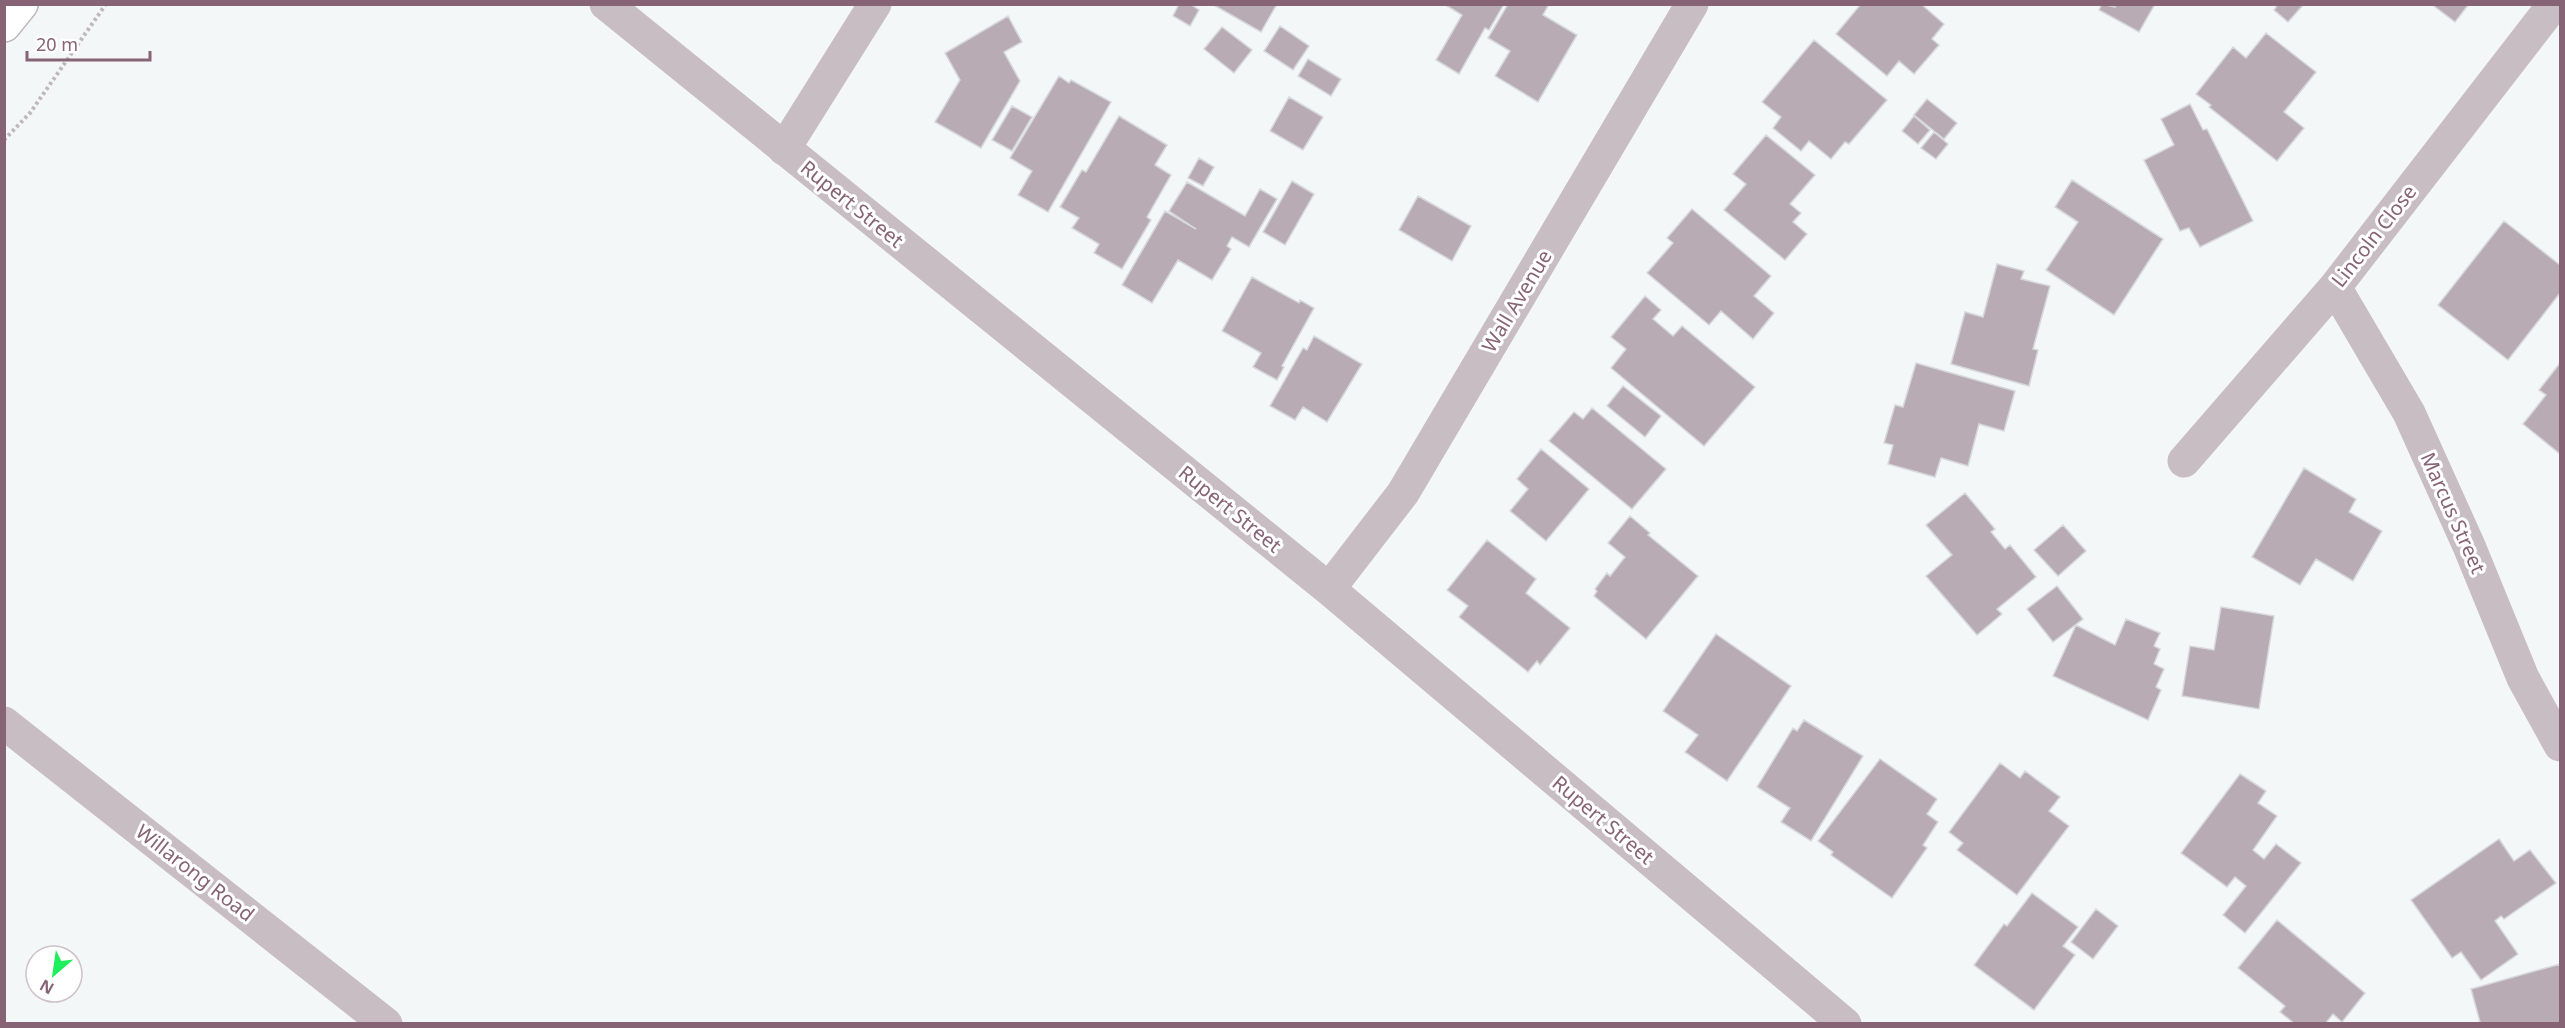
<svg xmlns="http://www.w3.org/2000/svg" width="2565" height="1028" font-family="'Noto Sans',sans-serif">
	<style>
		.building { fill: #b9abb3; stroke: #d6d9d9; stroke-width: 1.5 }
		.lines { fill: none; stroke-linecap: round; stroke-linejoin: round }
		.major-casing { stroke: #bdb3b8; stroke-width: 36 }
		.path { stroke: #bfb8bb; stroke-width: 4; stroke-dasharray: 3 3; stroke-linecap: butt }
		.minor { stroke: #c7bdc2; stroke-width: 33 }
		.major { stroke: #fff; stroke-width: 33 }
		.labels { text-anchor: middle; stroke-width: 6; stroke-linejoin: round; paint-order: stroke }
		.street-label { font-size: 20px; fill: #876475; stroke: #fff }
	</style>
	<rect width="100%" height="100%" fill="#f4f7f7"/>
	<!-- building -->
	<path class="building" d="M1179,4H1190L1199,10L1190,26L1173,16Z
		M1212,4H1277L1261,32Z
		M1444,4H1504L1489,30L1485,28L1459,74L1436,60L1462,15Z
		M1508,4H1549L1543,15L1577,35L1538,102L1495,76L1510,51L1488,38Z
		M1861,4H1921L1944,24L1932,39L1939,45L1914,74L1899,61L1887,76L1836,34Z
		M2102,4L2115,7L2116,4H2155L2139,32L2099,10Z
		M2278,4H2304L2288,22L2274,10Z
		M2435,4H2469L2455,22L2434,6Z
		M1008,16L1022,42L1004,52L1020,81L981,148L935,122L960,80L945,53Z
		M1280,26L1309,46L1293,70L1264,51Z
		M1222,27L1252,50L1234,73L1204,49Z
		M2266,33L2316,72L2284,112L2304,128L2277,161L2209,107L2211,105L2196,94L2233,47L2246,58Z
		M1814,40L1887,100L1849,144L1845,142L1831,159L1809,141L1801,151L1773,128L1781,117L1762,102Z
		M1308,59L1341,79L1331,96L1298,76Z
		M1059,76L1069,83L1071,80L1111,102L1048,212L1018,195L1032,171L1010,158Z
		M1289,97L1323,117L1303,150L1270,131Z
		M1927,99L1957,123L1944,139L1914,115Z
		M2190,104L2203,130L2207,129L2253,221L2200,247L2189,228L2180,231L2144,160L2174,145L2161,119Z
		M1012,106L1032,117L1012,151L992,140Z
		M1119,116L1167,145L1155,165L1171,175L1147,217L1151,220L1122,269L1094,253L1099,244L1072,228L1079,218L1060,207L1082,170L1086,172Z
		M1914,116L1930,130L1918,144L1902,131Z
		M1934,132L1948,144L1936,159L1921,148Z
		M1766,135L1815,175L1790,204L1801,213L1793,222L1807,234L1785,260L1724,210L1746,184L1733,174Z
		M1199,158L1214,167L1203,186L1188,178Z
		M2072,180L2163,239L2114,315L2046,270L2078,222L2055,207Z
		M1292,181L1314,194L1285,245L1263,232Z
		M1187,182L1245,216L1260,189L1277,199L1249,247L1232,237L1227,246L1231,249L1212,280L1178,260L1152,303L1122,285L1165,211L1196,229L1169,211Z
		M1418,196L1471,226L1452,261L1399,230Z
		M1692,209L1771,276L1754,296L1774,313L1753,339L1721,311L1709,325L1647,273L1673,243L1667,238Z
		M2504,221L2560,265V293L2508,360L2438,305Z
		M1997,264L2024,271L2021,279L2050,286L2033,349L2038,350L2029,386L1951,364L1965,312L1983,317Z
		M1252,277L1299,303L1300,300L1314,308L1282,366L1284,367L1277,380L1253,367L1261,353L1222,331Z
		M1645,296L1661,310L1653,319L1673,336L1682,326L1755,387L1704,446L1611,368L1626,349L1611,337Z
		M1314,336L1362,364L1327,422L1303,407L1295,420L1270,406L1303,348L1307,350Z
		M1916,363L2015,391L2004,431L1979,424L1968,466L1941,458L1935,477L1888,464L1893,445L1884,443L1895,405L1903,407Z
		M2560,363V454L2523,424L2546,395L2539,390Z
		M1623,386L1661,416L1645,437L1607,406Z
		M1592,408L1666,469L1632,509L1549,441L1574,412L1583,419Z
		M1541,449L1589,489L1546,541L1510,511L1528,489L1517,479Z
		M2304,468L2356,499L2349,512L2382,531L2353,581L2316,559L2300,585L2252,557Z
		M1965,493L1995,529L1991,532L2005,549L2010,545L2036,577L1997,609L2002,614L1977,635L1926,576L1952,555L1926,525Z
		M1630,516L1650,533L1648,535L1698,576L1646,639L1594,596L1597,591L1595,589L1607,573L1610,576L1625,557L1608,543Z
		M2063,525L2086,551L2058,576L2034,550Z
		M1487,540L1536,579L1526,593L1570,628L1540,665L1537,661L1528,672L1459,617L1468,606L1447,590Z
		M2057,586L2083,619L2053,642L2027,609Z
		M2221,607L2274,616L2259,709L2182,696L2190,646L2214,650Z
		M2126,619L2160,633L2154,646L2160,649L2154,664L2164,669L2156,687L2161,690L2148,720L2053,676L2076,625L2115,645Z
		M1716,634L1791,686L1727,781L1685,752L1698,735L1663,711Z
		M1804,720L1863,756L1811,841L1781,822L1790,808L1757,787L1793,728L1797,731Z
		M1880,759L1937,799L1927,814L1938,822L1923,845L1927,848L1892,898L1831,855L1833,852L1818,841Z
		M2000,763L2020,778L2025,771L2060,797L2049,811L2069,826L2017,895L1957,850L1963,843L1949,832Z
		M2240,774L2266,791L2258,803L2277,816L2253,850L2264,859L2276,844L2301,863L2245,933L2223,915L2246,886L2235,877L2227,887L2181,853Z
		M2499,839L2514,861L2530,850L2556,883L2504,919L2501,916L2495,921L2518,954L2481,980L2461,952L2452,958L2411,900Z
		M2032,893L2078,927L2063,946L2075,955L2034,1010L1974,965L2004,924L2007,926Z
		M2096,909L2118,926L2093,959L2071,942Z
		M2277,920L2365,993L2342,1022L2333,1014L2325,1024H2295L2280,1012L2285,1006L2238,968Z
		M2560,964V1024H2474L2480,1022L2471,989Z"/>
	<g class="lines">
		<defs>
			<path id="major" d="M4,25L21,4"/>
		</defs>
		<!-- major casing -->
		<use href="#major" class="major-casing"/>
		<!-- path -->
		<path class="path" d="M4,140L30,113L106,4"/>
		<!-- minor -->
		<path class="minor" d="M606,4L1329,589L1845,1024
			M784,149L875,4
			M2335,287L2409,413L2469,546L2523,678L2560,745
			M2184,461L2335,287L2554,4
			M1329,589L1403,493L1692,4
			M4,723L386,1024"/>
		<!-- major -->
		<use href="#major" class="major"/>
	</g>
	<g class="labels">
		<!-- street labels -->
		<g class="street-label">
			<text transform="translate(852 204) rotate(39)" y="7">Rupert Street</text>
			<text transform="translate(2374 236) rotate(-52)" y="7">Lincoln Close</text>
			<text transform="translate(1517 301) rotate(-59)" y="7">Wall Avenue</text>
			<text transform="translate(1230 509) rotate(39)" y="7">Rupert Street</text>
			<text transform="translate(2453 513) rotate(66)" y="7">Marcus Street</text>
			<text transform="translate(1603 820) rotate(40)" y="7">Rupert Street</text>
			<text transform="translate(195 873) rotate(38)" y="7">Willarong Road</text>
		</g>
	</g>
	<!-- border -->
	<rect width="2565" height="1028" fill="none" stroke="#876475" stroke-width="12"/>
	<!-- north arrow -->
	<g transform="translate(54 974) rotate(209)"><circle r="28" fill="#ffffff" stroke="#cfc1c8" stroke-width="1.5"/>
	<path d="M0-4.5L10 22L0 15L-10 22Z" fill="#1def5d"/>
	<text y="-9" font-size="16" font-weight="bold" text-anchor="middle" fill="#876475">N</text>
	</g>
	<!-- scale -->
	<path d="M27 51v9h123v-9" fill="none" stroke="#876475" stroke-width="3"/>
	<text x="36" y="51" font-size="18" fill="#876475" stroke="#ffffff" stroke-width="4.5" paint-order="stroke">20 m</text>
</svg>
